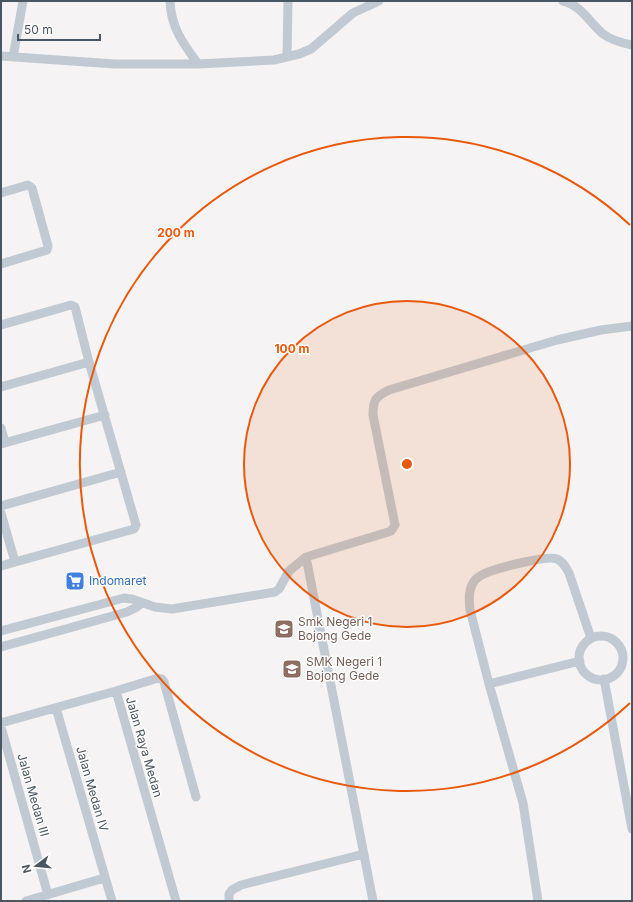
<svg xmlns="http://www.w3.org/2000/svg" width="633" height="902" font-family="Inter,sans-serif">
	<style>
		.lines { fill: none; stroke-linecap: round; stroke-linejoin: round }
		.minor { stroke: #c1cad2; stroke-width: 9 }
		.ring { fill: none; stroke: #e8590c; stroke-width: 2 }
		.labels { text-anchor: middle; stroke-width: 3; stroke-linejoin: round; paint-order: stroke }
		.shop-label { font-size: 12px; fill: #366cbe; stroke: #fff; text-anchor: start }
		.education-label { font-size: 12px; fill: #785e54; stroke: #fff; text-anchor: start }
		.street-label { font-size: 12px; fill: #4a5661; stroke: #fff }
		.centre { fill: #e8590c; stroke: #fff; stroke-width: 2 }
		.ring-label { font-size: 12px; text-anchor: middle; font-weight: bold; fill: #e8590c; stroke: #fff; stroke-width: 3; stroke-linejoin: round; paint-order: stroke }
	</style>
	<rect width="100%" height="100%" fill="#f5f3f3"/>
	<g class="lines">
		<!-- minor -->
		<path class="minor" d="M170,1C171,28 183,43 198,64
			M563,1C581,5 589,22 603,34C611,40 622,43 632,45
			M1,56L115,64H198L274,60L299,54L311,49L353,13L379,1
			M13,57L23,1
			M287,57L288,1
			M1,193L28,185L32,188L48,246L47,250L1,264
			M1,325L71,305L75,307L89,362L136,525L134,529L1,566
			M1,387L89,362
			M1,428L5,443
			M1,444L105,415
			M1,506L121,472
			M1,513L15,562
			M306,557L373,901
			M1,631L124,598L132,599L155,607L172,609L275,592L279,589L289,571L306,557L385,533L391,531L395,525L373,415C373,400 375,397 389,390L557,340L601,330L632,326
			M579 658a22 22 0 1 1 44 0a22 22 0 1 1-44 0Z
			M1,647L127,612L135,608L142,603
			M604,679L632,829
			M489,684L580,661
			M116,691L158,678L162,679L164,682L196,797
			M56,708L112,901
			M1,723L116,691L176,901
			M1,727L48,895
			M26,901L104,878
			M229,901V894L232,890L241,885L364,854
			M538,901L523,803L489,684L470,610C469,600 468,589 475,580C479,576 485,573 491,571C503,567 547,555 557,559C564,562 566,568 569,573L591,638"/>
	</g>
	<!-- distance rings -->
	<circle cx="407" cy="464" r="163" fill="#e8590c" fill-opacity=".12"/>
	<g class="ring">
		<circle cx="407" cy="464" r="163"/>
		<path d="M630 703A327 327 0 1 1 630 225"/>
	</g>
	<!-- icons -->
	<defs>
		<symbol id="supermarket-square" viewBox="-11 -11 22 22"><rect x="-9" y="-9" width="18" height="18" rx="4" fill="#3f7fe0" stroke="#fff"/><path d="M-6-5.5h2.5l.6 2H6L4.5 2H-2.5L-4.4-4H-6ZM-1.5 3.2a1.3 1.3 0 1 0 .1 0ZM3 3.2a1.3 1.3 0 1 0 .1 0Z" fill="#fff"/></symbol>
		<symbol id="school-square" viewBox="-11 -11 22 22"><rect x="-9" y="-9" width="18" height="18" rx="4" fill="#8d6e63" stroke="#fff"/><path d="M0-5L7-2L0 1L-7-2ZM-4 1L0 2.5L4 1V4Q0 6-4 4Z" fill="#fff"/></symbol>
	</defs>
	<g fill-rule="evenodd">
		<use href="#supermarket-square" x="64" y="570" width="22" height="22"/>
		<use href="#school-square" x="273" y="618" width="22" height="22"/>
		<use href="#school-square" x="281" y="658" width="22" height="22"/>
	</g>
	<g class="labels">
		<!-- shop labels -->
		<g class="shop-label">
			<text x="89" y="585">Indomaret</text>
		</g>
		<!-- education labels -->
		<g class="education-label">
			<text x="298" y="626">Smk Negeri 1<tspan x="298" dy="14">Bojong Gede</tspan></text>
			<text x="306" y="666">SMK Negeri 1<tspan x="306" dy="14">Bojong Gede</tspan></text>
		</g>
		<!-- street labels -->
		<g class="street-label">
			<text transform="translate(144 747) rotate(74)" y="4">Jalan Raya Medan</text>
			<text transform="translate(92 789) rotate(74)" y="4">Jalan Medan IV</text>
			<text transform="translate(33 795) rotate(74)" y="4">Jalan Medan III</text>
		</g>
	</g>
	<circle cx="407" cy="464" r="6" class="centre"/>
	<g class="ring-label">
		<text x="176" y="237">200 m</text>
		<text x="292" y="353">100 m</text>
	</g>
	<!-- border -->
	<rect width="633" height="902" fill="none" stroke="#4a5661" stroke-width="4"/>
	<!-- north arrow -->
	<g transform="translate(36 866) rotate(254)" stroke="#ffffff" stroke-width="3" paint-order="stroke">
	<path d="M0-3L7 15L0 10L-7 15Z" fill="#4a5661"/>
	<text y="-6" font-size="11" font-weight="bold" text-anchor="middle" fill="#4a5661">N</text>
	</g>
	<!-- scale -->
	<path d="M18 34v6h82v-6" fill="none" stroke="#4a5661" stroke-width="2"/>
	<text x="24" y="34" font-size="12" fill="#4a5661" stroke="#ffffff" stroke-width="3" paint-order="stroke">50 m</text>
</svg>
